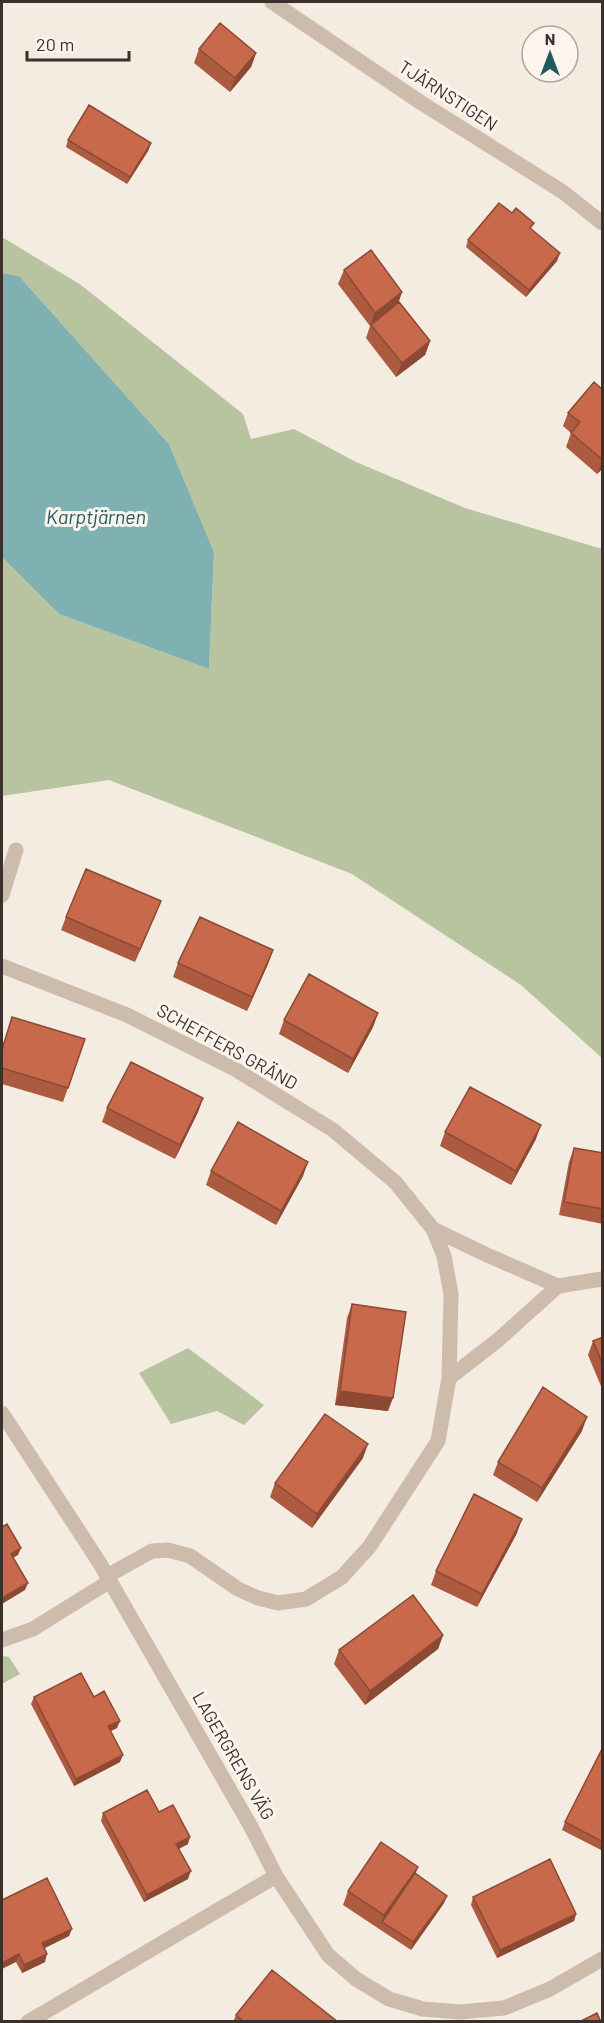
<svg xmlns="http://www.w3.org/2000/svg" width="604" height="2023" font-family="Barlow,sans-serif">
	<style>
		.green { fill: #b8c4a0 }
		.water { fill: #7fb0b2 }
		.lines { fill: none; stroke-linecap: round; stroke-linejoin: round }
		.minor { stroke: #cdbbac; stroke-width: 15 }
		.wall { fill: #ac5a40 }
		.shaded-wall { fill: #8c4a34 }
		.building { fill: #c8694b; stroke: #8c4a34; stroke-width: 1.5 }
		.labels { text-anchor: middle; stroke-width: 6; stroke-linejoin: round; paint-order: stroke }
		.street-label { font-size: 18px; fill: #3b302b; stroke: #fbf5ee }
		.water-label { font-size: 20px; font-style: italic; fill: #1f5a5e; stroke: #fbf5ee }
	</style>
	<rect width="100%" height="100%" fill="#f4ebe1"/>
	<!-- green -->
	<path class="green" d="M2,237L81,285L243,414L251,439L294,429L356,462L465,508L602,549V1058L521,985L352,874L109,780L2,796V557L59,614L209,669L214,552L169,444L19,276L2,273Z
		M188,1348L264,1405L244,1425L217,1411L171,1424L139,1373Z
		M2,1656L9,1657L20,1674L2,1684Z"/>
	<!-- water -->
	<path class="water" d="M2,273L19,276L169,444L214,552L209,669L59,614L2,557Z"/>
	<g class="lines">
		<!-- minor -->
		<path class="minor" d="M272,2L420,102L563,192L602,223
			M2,895L16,850
			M2,966L127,1015L233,1068L333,1130L395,1182L433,1229L444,1256L451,1294L449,1378L438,1441L370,1546L342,1577L306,1599L278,1603L258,1598L238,1589L190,1556L168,1550L152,1551L107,1576
			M433,1229L487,1255L558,1286L602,1279
			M449,1378L498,1340L558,1286
			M2,1413L99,1562L250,1825L276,1876L328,1955L356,1979L389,1999L423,2009L460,2012L504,2008L550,1989L602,1959
			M2,1640L33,1629L110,1581
			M28,2022L276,1876"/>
	</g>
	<!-- wall -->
	<path class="wall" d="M199,49L256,53L251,67L230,92L194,63Z
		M68,140L151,143L148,151L127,184L66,147Z
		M532,230L557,261L526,297L466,247L468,240Z
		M344,270L402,292L398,304L430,341L425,355L396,377L366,338L370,326L338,284Z
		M603,390V468L597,474L566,447L571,433L563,426L568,413Z
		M161,901L135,962L61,930L66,917Z
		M273,950L268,964L247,1011L173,977L178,963Z
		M378,1013L373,1027L348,1073L279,1034L284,1020Z
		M12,1017L85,1039L63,1102L2,1084V1047Z
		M203,1098L198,1112L175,1159L102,1122L107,1108Z
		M445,1132L536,1139L511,1185L440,1146Z
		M574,1148L603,1153V1224L559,1215L569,1162Z
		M211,1171L303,1176L276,1225L206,1185Z
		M352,1304L388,1411L335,1405L347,1318Z
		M603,1337V1391L588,1355L593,1341Z
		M582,1431L537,1502L493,1475L498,1462Z
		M363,1458L312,1528L270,1497L275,1483Z
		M517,1533L477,1607L431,1585L436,1571Z
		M443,1635L438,1649L365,1705L334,1664L339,1650Z
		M34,1697H94L117,1728L110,1731L120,1762L74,1786L31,1704Z
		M603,1750V1851L562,1830L565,1822Z
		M159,1812L188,1844L179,1849L188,1879L144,1902L101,1821L103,1813Z
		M418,1867L415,1873L444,1903L411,1950L343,1905L348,1891Z
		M473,1897L576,1914L574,1921L497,1958L471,1905Z
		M2,1900L69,1936L44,1948L45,1962L22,1973L16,1962Z
		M236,2015L338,2022H233Z"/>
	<!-- shaded-wall -->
	<path class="shaded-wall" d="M256,53L251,67L230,92L235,78Z
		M151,143L148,151L127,184L130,177Z
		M560,253L557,261L526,297L529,290Z
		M402,292L397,306L370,326L375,313Z
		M430,341L425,355L396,377L402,363Z
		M603,460V468L597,474Z
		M161,901L156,914L135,962L140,949Z
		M273,950L268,964L247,1011L252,997Z
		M378,1013L373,1027L348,1073L353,1059Z
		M203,1098L198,1112L175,1159L180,1145Z
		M541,1125L536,1139L511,1185L516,1171Z
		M308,1162L303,1176L276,1225L281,1211Z
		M340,1391L393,1398L388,1411L335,1405Z
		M587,1417L582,1431L537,1502L542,1488Z
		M368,1444L363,1458L312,1528L317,1514Z
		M522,1519L517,1533L477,1607L482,1594Z
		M21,1548L18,1555L8,1561L11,1554Z
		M28,1583L25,1590L2,1604V1598Z
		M443,1635L438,1649L365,1705L370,1691Z
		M120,1721L117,1728L105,1734L108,1726Z
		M123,1755L120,1762L74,1786L76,1779Z
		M190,1837L188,1844L173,1851L176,1844Z
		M418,1867L413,1881L382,1922L384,1915Z
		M191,1871L188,1879L144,1902L147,1895Z
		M447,1896L444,1903L411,1950L413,1942Z
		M576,1914L574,1921L497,1958L500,1950Z
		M72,1929L69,1936L39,1951L42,1943Z
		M19,1954L16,1962L2,1969V1963Z
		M47,1954L45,1962L22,1973L24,1965Z"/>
	<!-- building -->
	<path class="building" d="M220,23L256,53L235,78L199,49Z
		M89,105L151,143L130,177L68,140Z
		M499,203L512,213L516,208L534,223L530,228L560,253L529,290L468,240Z
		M371,250L402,292L375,313L344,270Z
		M399,302L430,341L402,363L371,325Z
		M594,382L603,390V460L571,433L580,422L568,413Z
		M86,869L161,901L140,949L66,917Z
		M200,917L273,950L252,997L178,963Z
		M309,974L378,1013L353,1059L284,1020Z
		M12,1017L85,1039L68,1088L2,1068V1050Z
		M131,1062L203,1098L180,1145L107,1108Z
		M470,1087L541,1125L516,1171L445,1132Z
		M238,1122L308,1162L281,1211L211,1171Z
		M574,1148L603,1153V1209L564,1202Z
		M352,1304L406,1312L393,1398L340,1391Z
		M603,1337V1365L593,1341Z
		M543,1387L587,1417L542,1488L498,1462Z
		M325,1414L368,1444L317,1514L275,1483Z
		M474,1494L522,1519L482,1594L436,1571Z
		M7,1524L21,1548L11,1554L28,1583L2,1598V1527Z
		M413,1595L443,1635L370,1691L339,1650Z
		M81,1673L94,1697L104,1691L120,1721L108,1726L123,1755L76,1779L34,1697Z
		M602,1749L603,1750V1842L565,1822Z
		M147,1790L159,1812L173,1805L190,1837L176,1844L191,1871L147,1895L103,1813Z
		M381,1842L418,1867L384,1915L348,1891Z
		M550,1859L576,1914L500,1950L473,1897Z
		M415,1873L447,1896L413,1942L382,1922Z
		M47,1878L72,1929L42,1943L47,1954L24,1965L19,1954L2,1963V1900Z
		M272,1970L338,2022H244L236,2015Z
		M597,2013L601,2022H579Z"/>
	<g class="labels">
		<!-- street labels -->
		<g class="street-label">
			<text transform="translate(448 96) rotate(33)" y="6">TJÄRNSTIGEN</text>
			<text transform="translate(227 1047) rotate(29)" y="6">SCHEFFERS GRÄND</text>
			<text transform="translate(233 1756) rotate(60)" y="6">LAGERGRENS VÄG</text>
		</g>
		<!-- water labels -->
		<g class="water-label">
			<text x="96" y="524">Karptjärnen</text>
		</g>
	</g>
	<!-- border -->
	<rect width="604" height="2023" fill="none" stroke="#3b302b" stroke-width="6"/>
	<!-- north arrow -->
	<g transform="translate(550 54)"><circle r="28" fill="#fbf5ee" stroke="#aea6a0" stroke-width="1.5"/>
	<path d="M0-4.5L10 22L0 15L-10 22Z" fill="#1f5a5e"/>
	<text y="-9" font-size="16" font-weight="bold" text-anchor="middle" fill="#3b302b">N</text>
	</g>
	<!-- scale -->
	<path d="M27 51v9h102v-9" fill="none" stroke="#3b302b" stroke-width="3"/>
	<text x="36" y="51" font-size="18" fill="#3b302b" stroke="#fbf5ee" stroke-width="4.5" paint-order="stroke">20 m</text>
</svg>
